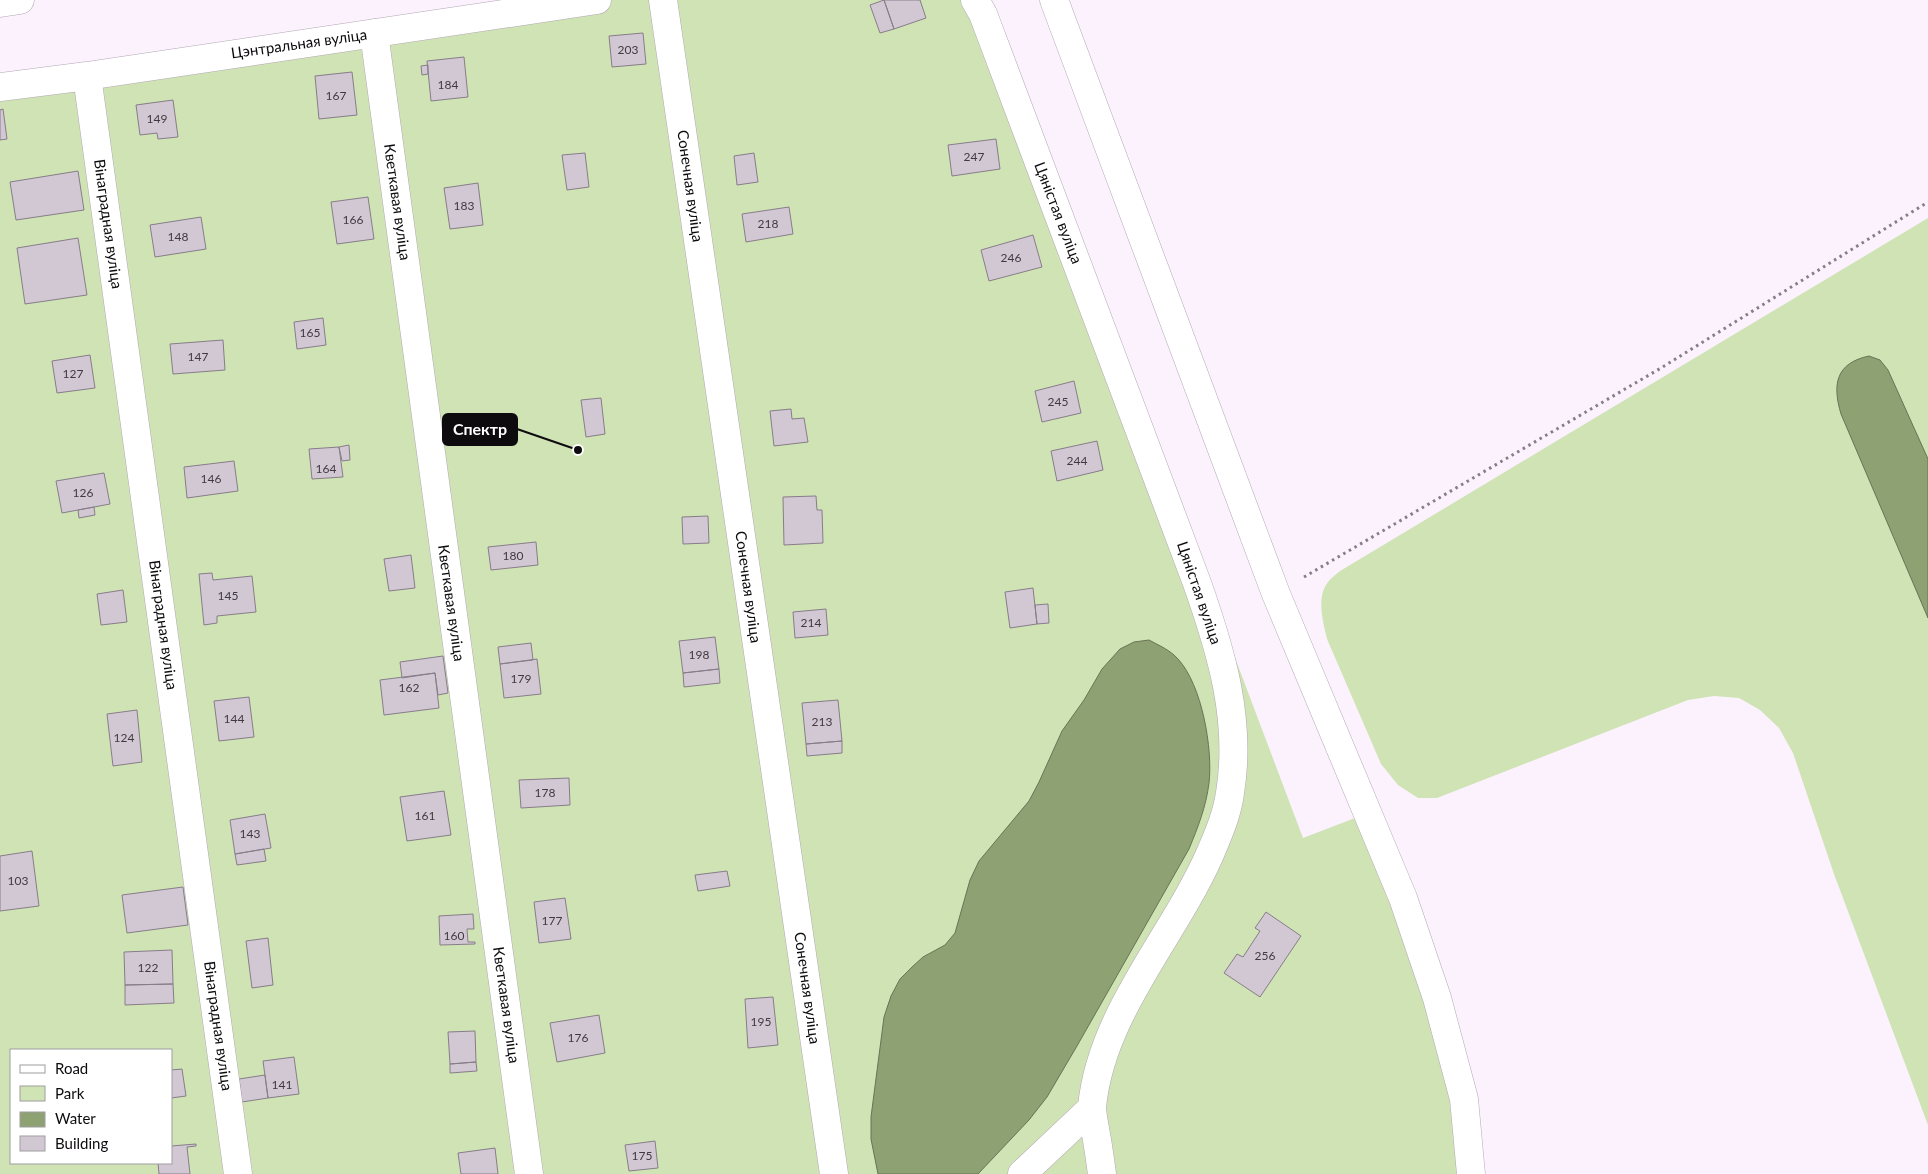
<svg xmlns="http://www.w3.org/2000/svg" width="1928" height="1174" font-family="Lato,sans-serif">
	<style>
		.green { fill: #cfe3b5; fill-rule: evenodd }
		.water { fill: #8ea173; stroke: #687455 }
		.building { fill: #d2c8d4; stroke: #877d88 }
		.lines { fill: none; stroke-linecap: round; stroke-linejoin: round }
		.minor-casing { stroke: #b2a8b4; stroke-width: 29 }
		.path { stroke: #857e86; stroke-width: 3; stroke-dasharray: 2.5 4; stroke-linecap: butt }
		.minor { stroke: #fff; stroke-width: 28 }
		.labels { text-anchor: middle; stroke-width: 5; stroke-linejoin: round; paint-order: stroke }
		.number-label { font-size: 12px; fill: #3f3a40 }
		.street-label { font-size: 15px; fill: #0e0b0f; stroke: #fff }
		.leader { fill: none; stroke: #0e0b0f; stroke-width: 2 }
		.callout-dot { fill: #0e0b0f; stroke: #fff; stroke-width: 2 }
		.callout { fill: #0e0b0f; stroke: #0e0b0f; stroke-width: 2 }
		.callout-label { font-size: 16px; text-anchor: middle; font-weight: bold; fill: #fff }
	</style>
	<rect width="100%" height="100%" fill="#fcf2fe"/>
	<!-- green -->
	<path class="green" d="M597,0H987L1303,838L1368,813L1403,898L1471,1174H0V87ZM11,1050H171V1163H11Z
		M1928,218V1125L1834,874L1793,753L1779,728L1760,710L1739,698L1714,696L1688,700L1437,798H1418L1398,785L1381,764L1327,639C1323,622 1316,597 1328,582C1331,578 1336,574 1340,571Z"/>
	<!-- water -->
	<path class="water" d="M1869,356L1880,360L1888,370L1928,459V618L1841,414C1832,384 1836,363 1869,356Z
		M1149,640C1160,646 1170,650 1178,659C1202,685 1213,749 1209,783C1206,807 1198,827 1189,849L1077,1046L1047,1097L1029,1120L978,1174H878L871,1139V1117L884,1017L891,996L900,979L912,967L923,957L945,945L955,933L970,880L979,861L1029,801L1039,782L1062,731L1084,700L1102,669L1120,649L1134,642Z"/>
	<!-- building -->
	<path class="building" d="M884,0H920L926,18L894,29Z
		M884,0L894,29L880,33L870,5Z
		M643,33L646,64L612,67L609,36Z
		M464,57L468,97L431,101L427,61Z
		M428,65V74L422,75L421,66Z
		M352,72L357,115L319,119L315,76Z
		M173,100L178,137L158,139L157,133L140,135L136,105Z
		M3,109L7,139L0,140V110Z
		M996,139L1000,169L952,176L948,145Z
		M585,153L589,187L567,190L562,155Z
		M754,153L758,182L737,185L734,156Z
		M78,171L84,210L16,220L10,182Z
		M478,183L483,225L450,229L444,188Z
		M368,197L374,239L337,244L331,202Z
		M789,207L793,234L746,242L742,214Z
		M201,217L206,249L155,257L150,225Z
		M1033,235L1042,267L989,281L981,250Z
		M78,238L87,295L25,304L17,248Z
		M323,318L326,345L297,349L294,322Z
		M223,340L225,370L173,374L170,344Z
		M90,355L95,388L57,393L52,361Z
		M1074,381L1081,413L1042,422L1035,391Z
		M601,398L605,434L586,437L581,400Z
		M791,409L792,419L804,418L808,442L774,446L770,411Z
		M1097,441L1103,470L1057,481L1051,451Z
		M349,445L350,460L342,461L339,447Z
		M339,447L343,477L312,479L309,449Z
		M234,461L238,491L187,498L184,467Z
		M104,473L110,504L62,513L56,481Z
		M816,496L817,510H822L823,543L784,545L783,497Z
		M94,507L95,515L79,518L78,510Z
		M708,516L709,543L683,544L682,517Z
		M536,542L538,565L491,570L488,547Z
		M411,555L415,588L389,591L384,559Z
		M212,573L213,580L252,576L256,612L217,616V623L204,625L199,574Z
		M1033,588L1037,624L1010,628L1005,592Z
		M123,590L127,622L101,625L97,594Z
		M1048,604L1049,623L1037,624L1035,605Z
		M826,609L828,635L795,638L793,612Z
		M715,637L719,669L683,673L679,641Z
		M531,643L533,660L500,664L498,647Z
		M443,656L448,693L438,695L435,673L402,678L400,662Z
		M537,659L541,694L504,698L500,664Z
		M719,669L720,683L684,687L683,673Z
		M435,673L439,708L384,715L380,680Z
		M249,697L254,737L219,741L214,701Z
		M838,700L842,741L806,744L802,703Z
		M137,710L142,762L113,766L107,714Z
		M842,741V753L807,756L806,744Z
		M569,778L570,805L521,808L519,780Z
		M444,791L451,835L407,841L400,797Z
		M265,814L271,848L235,854L230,820Z
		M264,849L266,861L237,865L235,854Z
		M32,851L39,906L0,911V856Z
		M727,871L730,886L698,891L695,875Z
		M183,887L188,925L127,933L122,895Z
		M565,898L571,939L539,943L534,902Z
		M1266,912L1301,936L1260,997L1224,973L1237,954L1243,957L1260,931L1255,928Z
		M473,914L474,929H467L468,942H475V944L440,945L439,916Z
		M268,938L273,985L252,988L246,941Z
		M172,950L173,984L125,985L124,952Z
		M173,984L174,1003L125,1005V985Z
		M773,997L778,1045L748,1048L745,999Z
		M599,1015L605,1053L557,1062L550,1023Z
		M475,1031L476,1062L450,1064L448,1032Z
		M294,1057L299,1094L268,1098L263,1061Z
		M476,1062L477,1071L450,1073V1064Z
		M182,1069L186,1096L171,1098V1070Z
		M265,1075L268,1098L242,1102L239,1079Z
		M655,1141L658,1168L629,1171L625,1145Z
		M196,1144V1146L187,1147L190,1174H159L158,1163H171V1146Z
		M495,1148L498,1174H461L458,1153Z"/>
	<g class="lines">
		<defs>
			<path id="minor" d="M663,0L834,1174
				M975,0L983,14L1197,583C1221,651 1242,720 1230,793C1227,815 1218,835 1210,854C1173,938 1101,1013 1092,1107C1092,1114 1094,1122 1095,1129C1098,1144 1100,1159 1102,1174
				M1054,0L1276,594L1403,898L1437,998L1464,1099L1471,1174
				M0,3L20,0
				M374,33L529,1174
				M87,76L238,1174
				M0,87L87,76L597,0
				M1022,1174L1092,1108"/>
		</defs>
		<!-- minor casing -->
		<use href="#minor" class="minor-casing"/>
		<!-- path -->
		<path class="path" d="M1304,577L1661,368L1928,202"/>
		<!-- minor -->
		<use href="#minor" class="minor"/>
	</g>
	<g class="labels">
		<!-- number labels -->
		<g class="number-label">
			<text x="628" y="54">203</text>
			<text x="448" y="89">184</text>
			<text x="336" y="100">167</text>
			<text x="157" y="123">149</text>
			<text x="974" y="161">247</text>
			<text x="464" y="210">183</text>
			<text x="353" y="224">166</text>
			<text x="768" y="228">218</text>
			<text x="178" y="241">148</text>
			<text x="1011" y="262">246</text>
			<text x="310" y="337">165</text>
			<text x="198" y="361">147</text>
			<text x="73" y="378">127</text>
			<text x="1058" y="406">245</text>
			<text x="1077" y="465">244</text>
			<text x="326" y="473">164</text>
			<text x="211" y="483">146</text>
			<text x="83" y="497">126</text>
			<text x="513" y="560">180</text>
			<text x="228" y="600">145</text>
			<text x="811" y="627">214</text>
			<text x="699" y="659">198</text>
			<text x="521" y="683">179</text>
			<text x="409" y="692">162</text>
			<text x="234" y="723">144</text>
			<text x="822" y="726">213</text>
			<text x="124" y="742">124</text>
			<text x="545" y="797">178</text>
			<text x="425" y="820">161</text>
			<text x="250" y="838">143</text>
			<text x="18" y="885">103</text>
			<text x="552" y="925">177</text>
			<text x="454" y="940">160</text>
			<text x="1265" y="960">256</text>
			<text x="148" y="972">122</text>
			<text x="761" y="1026">195</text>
			<text x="578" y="1042">176</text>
			<text x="282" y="1089">141</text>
			<text x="642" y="1160">175</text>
		</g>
		<!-- street labels -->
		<g class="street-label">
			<text transform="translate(299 44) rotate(-8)" y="5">Цэнтральная вуліца</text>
			<text transform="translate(690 186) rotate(82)" y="5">Сонечная вуліца</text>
			<text transform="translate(397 202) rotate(82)" y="5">Кветкавая вуліца</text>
			<text transform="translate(1058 213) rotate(69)" y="5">Цяністая вуліца</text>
			<text transform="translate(108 224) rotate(82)" y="5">Вінаградная вуліца</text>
			<text transform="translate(748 587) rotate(82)" y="5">Сонечная вуліца</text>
			<text transform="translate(1199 593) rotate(71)" y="5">Цяністая вуліца</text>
			<text transform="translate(451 603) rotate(82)" y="5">Кветкавая вуліца</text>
			<text transform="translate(163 625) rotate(82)" y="5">Вінаградная вуліца</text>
			<text transform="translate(807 988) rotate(82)" y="5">Сонечная вуліца</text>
			<text transform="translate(506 1005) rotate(82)" y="5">Кветкавая вуліца</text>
			<text transform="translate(218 1026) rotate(82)" y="5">Вінаградная вуліца</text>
		</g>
	</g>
	<!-- callouts -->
	<path class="leader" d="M578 450L517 429"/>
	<circle class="callout-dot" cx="578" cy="450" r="5"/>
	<rect class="callout" x="443" y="414" width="74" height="31" rx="5"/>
	<g class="callout-label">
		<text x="480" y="435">Спектр</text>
	</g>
	<!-- legend -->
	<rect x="10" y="1049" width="162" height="115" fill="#ffffff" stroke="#9f9d9f"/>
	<rect x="20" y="1065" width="25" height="8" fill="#ffffff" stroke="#9f9d9f"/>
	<text x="55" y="1074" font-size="15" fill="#0e0b0f">Road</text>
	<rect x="20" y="1086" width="25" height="15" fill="#cfe3b5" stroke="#9f9d9f"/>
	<text x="55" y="1099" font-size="15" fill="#0e0b0f">Park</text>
	<rect x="20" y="1112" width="25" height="15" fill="#8ea173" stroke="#9f9d9f"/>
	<text x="55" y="1124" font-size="15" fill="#0e0b0f">Water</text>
	<rect x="20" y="1136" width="25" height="15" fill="#d2c8d4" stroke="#9f9d9f"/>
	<text x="55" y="1149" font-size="15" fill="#0e0b0f">Building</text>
</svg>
